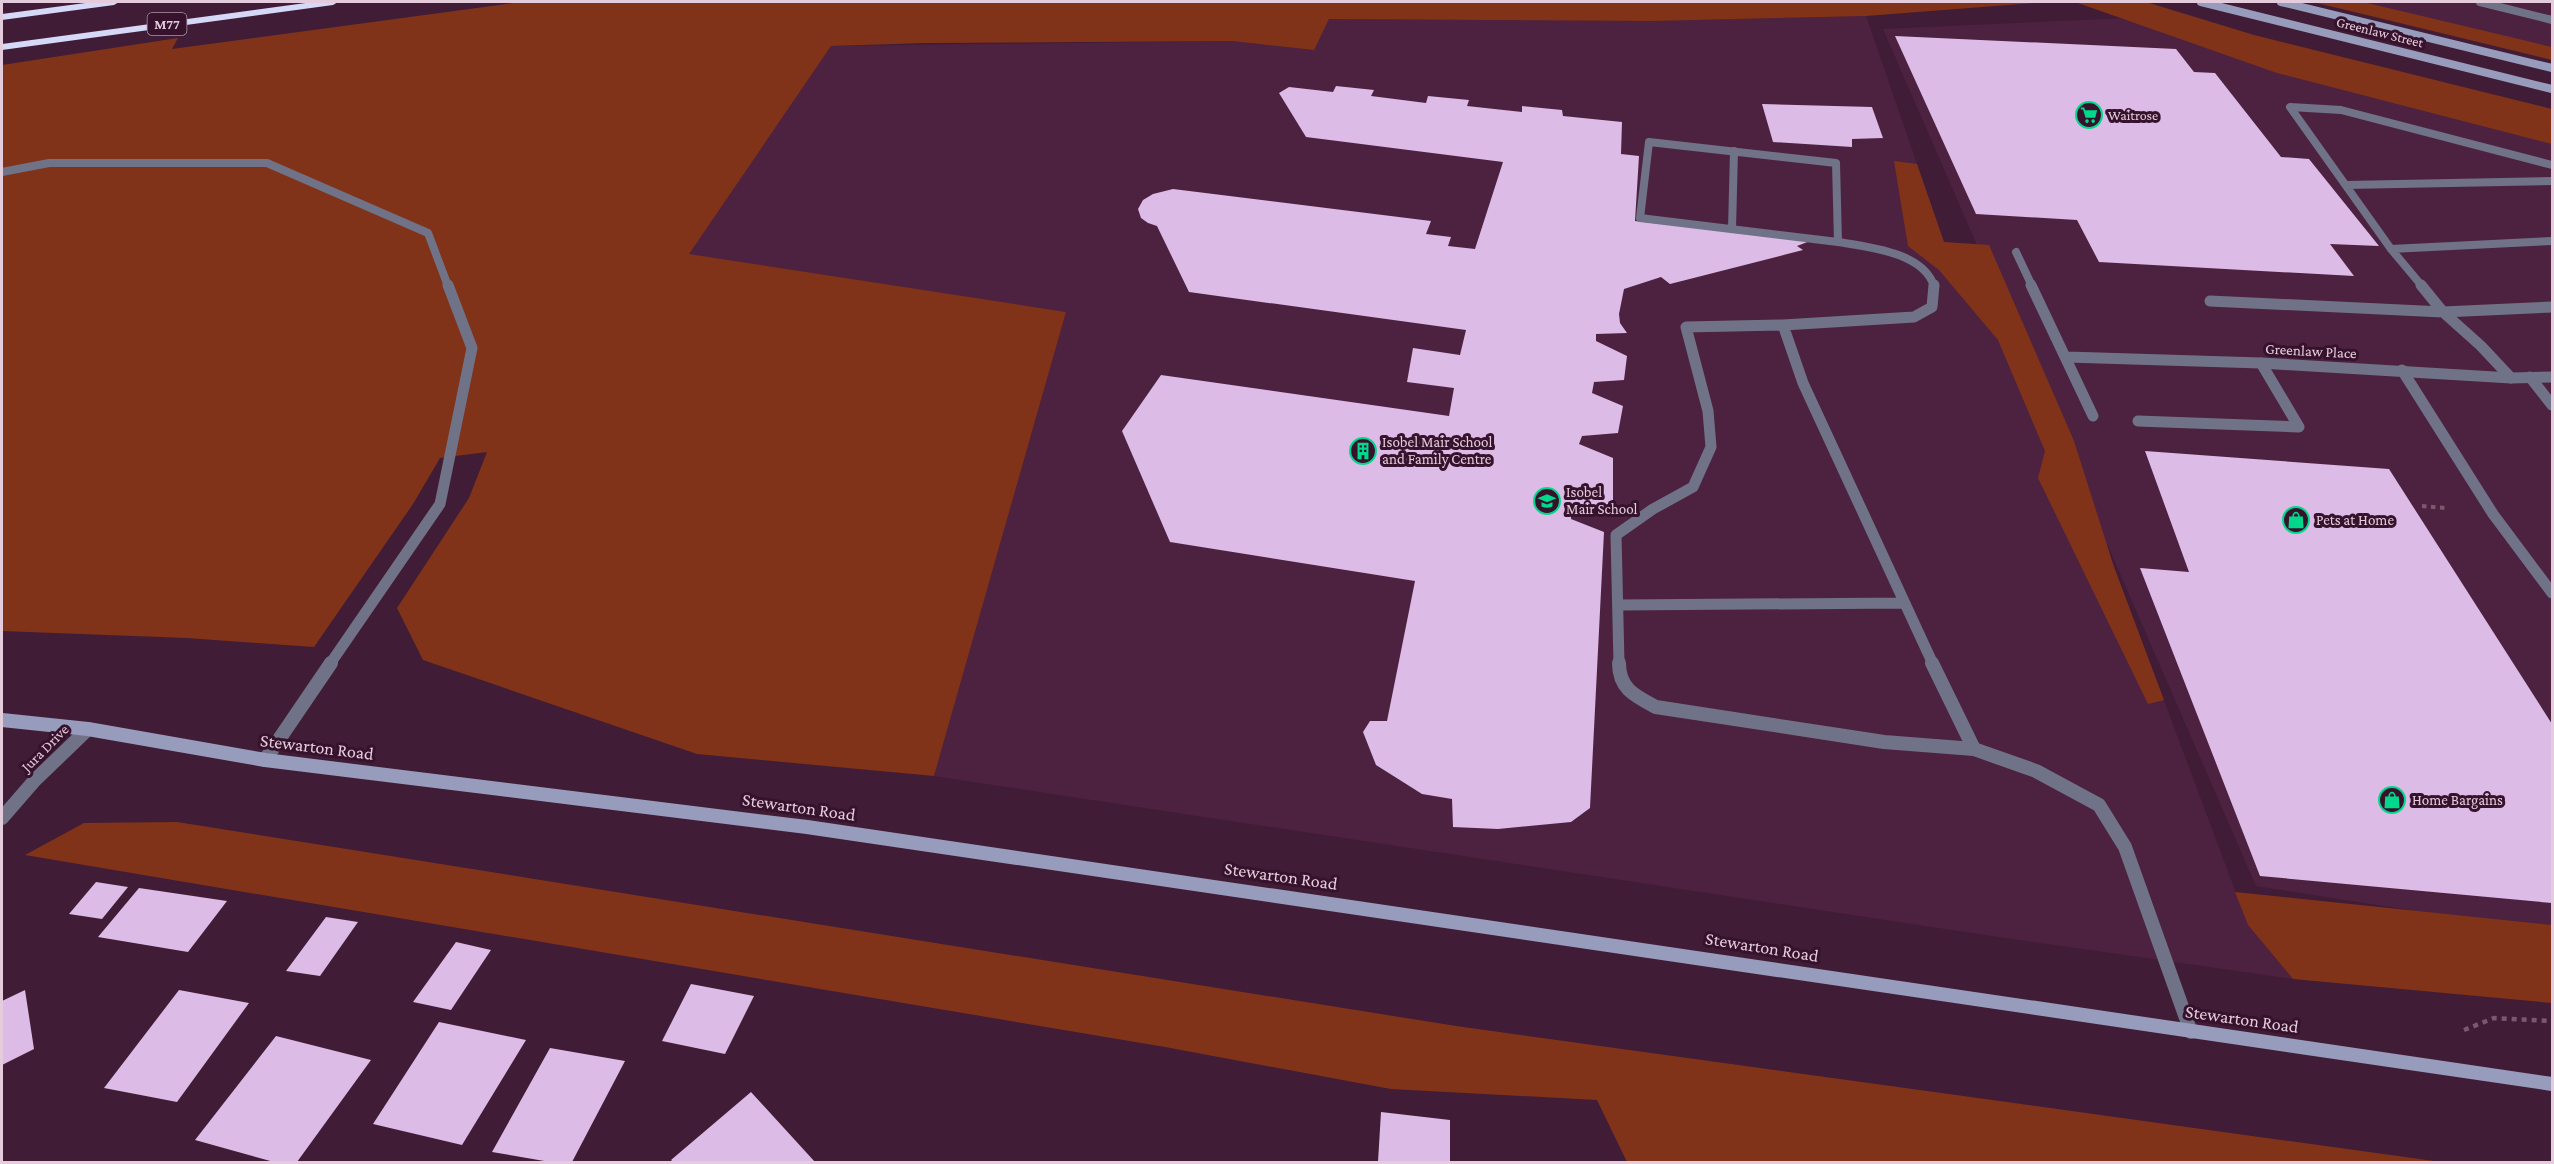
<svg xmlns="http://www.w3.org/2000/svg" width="2554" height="1164" font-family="'Crimson Pro',serif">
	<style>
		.built { fill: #4d2241 }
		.green { fill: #803318 }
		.building { fill: #dcbbe6 }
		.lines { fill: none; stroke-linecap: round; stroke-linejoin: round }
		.path-far1 { stroke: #7a596f; stroke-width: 4; stroke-dasharray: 4.5 4.5; stroke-linecap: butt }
		.path { stroke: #7a596f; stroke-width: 4.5; stroke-dasharray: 5 5; stroke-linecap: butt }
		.lane-far2 { stroke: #707387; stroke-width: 8 }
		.lane-far1 { stroke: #707387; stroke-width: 11 }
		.lane { stroke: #707387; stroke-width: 14 }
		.street-far2 { stroke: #707387; stroke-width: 8 }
		.street-far1 { stroke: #707387; stroke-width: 11 }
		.street { stroke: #707387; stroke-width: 14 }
		.secondary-far1 { stroke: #979cbc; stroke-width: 8 }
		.secondary { stroke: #979cbc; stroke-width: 14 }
		.highway { fill: #d5d9f7; fill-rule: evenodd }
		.labels { text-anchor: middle; stroke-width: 6; stroke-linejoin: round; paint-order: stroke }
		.shield { fill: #36122c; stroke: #b094a7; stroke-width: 1.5 }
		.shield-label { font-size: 14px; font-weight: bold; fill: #e5ccdc }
		.far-street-label { font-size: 14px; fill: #e5ccdc; stroke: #36122c }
		.far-poi-label { font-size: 14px; fill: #e5ccdc; stroke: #36122c; text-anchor: start }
		.street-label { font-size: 15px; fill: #e5ccdc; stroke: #36122c }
		.poi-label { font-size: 15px; fill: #e5ccdc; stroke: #36122c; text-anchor: start }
		.near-street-label { font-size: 18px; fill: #e5ccdc; stroke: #36122c }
	</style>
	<rect width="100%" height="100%" fill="#411c36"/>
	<!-- built -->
	<path class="built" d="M2363,2H2552V47L2431,19Z
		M1866,16L1944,242L1974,267L2114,567L2248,925L2293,979L1985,935L934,776L1066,312L688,254L831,46L1232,41L1313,50L1329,19L1652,21Z
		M2130,18L2552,132V932L2256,886L1883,29Z"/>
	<!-- green -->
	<path class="green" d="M521,2H2048L1866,16L1652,21L1329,19L1314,50L1232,41L925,43L831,46L689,254L1066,312L934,776L697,754L423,660L397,608L469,498L487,452L440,458L413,504L314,647L187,638L2,631V65L178,38L172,49Z
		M2075,2H2146L2254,35L2552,109V144L2277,73Z
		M2313,2H2363L2552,47V60Z
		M1894,161L1917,164L1944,242L1989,245L2074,441L2114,567L2164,700L2148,704L2038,478L2045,451L1998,340L1939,270L1908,246Z
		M177,822L1456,1026L2441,1162H1627L1597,1100L1391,1089L1165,1047L25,855L84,823Z
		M2235,892L2552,925V1003L2293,979L2248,925Z"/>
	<!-- building -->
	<path class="building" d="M1895,36L2176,49L2194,72L2215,73L2281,157L2309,159L2379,246L2330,244L2354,276L2099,262L2077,220L1976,214Z
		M1336,86L1374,90L1371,96L1426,103L1428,96L1469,100L1467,106L1522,112V106L1562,110L1563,116L1622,122L1621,154L1639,156L1635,221L1810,241L1797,246L1803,250L1670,284L1661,277L1624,289L1619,314L1620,323L1627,333L1596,334V341L1627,356L1624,380L1594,382L1592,393L1623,406L1618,433L1582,436L1579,444L1613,458V504L1571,509V519L1604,532L1590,808L1571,822L1498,829L1453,827L1452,799L1422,794L1376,765L1363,732L1370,721H1387L1415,581L1170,542L1122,431L1161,375L1449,416L1454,388L1407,382L1413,348L1460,355L1466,330L1189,292L1157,226L1148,223L1141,218L1138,209L1143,200L1153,194L1173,189L1431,221L1426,234L1451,237L1448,246L1475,249L1503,162L1306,137L1279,93L1289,87L1333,92Z
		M1762,104L1872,107L1883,138L1852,139V147L1773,142Z
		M2145,451L2389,469L2552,724V903L2260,876L2140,568L2189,572Z
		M96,882L128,887L102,919L69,914Z
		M139,888L227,901L188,952L98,937Z
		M326,917L358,922L320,976L286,971Z
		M456,942L491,950L451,1010L413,1002Z
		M691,984L754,996L725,1054L662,1041Z
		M25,990L34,1049L2,1065V1001Z
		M179,990L249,1003L177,1102L104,1088Z
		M439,1022L526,1040L462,1145L373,1124Z
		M276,1036L371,1060L297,1162H274L195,1140Z
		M550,1048L625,1061L572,1162H550L492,1152Z
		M751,1092L815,1162H673L671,1160Z
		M1381,1112L1450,1120V1162H1378Z"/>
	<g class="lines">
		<!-- path-far1 -->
		<path class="path-far1" d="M2422,506L2445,508"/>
		<!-- path -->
		<path class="path" d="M2464,1030L2494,1018L2552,1021"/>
		<!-- lane-far2 -->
		<path class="lane-far2" d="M2480,2L2552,20
			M1649,142L1836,163L1838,242L1640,218Z
			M2,172L49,163H267L428,233L448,286
			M2346,185L2552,181
			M1732,229L1734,151
			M1838,242C1868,247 1923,252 1934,286
			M2391,249L2552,241
			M2422,286L2391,249L2290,107L2341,110L2552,165"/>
		<!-- lane-far1 -->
		<path class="lane-far1" d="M2421,285L2443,312L2552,307
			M2210,301L2443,312L2481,346L2511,378
			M2402,370L2493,514L2552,593
			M2530,377L2552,405
			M2138,421L2299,427L2261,363
			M1618,605L1903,603
			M330,664L440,504L472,348L448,285
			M1619,664L1616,535L1653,509L1693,487L1711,447L1708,411L1686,327L1783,325
			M1933,664L1803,383L1783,325L1914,317L1932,307L1934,285"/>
		<!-- lane -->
		<path class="lane" d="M1619,663C1619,689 1635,696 1656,707L1884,742L1974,749
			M1932,663L1974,749L2036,771L2099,805L2125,847L2191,1032
			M265,760L331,663"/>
		<!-- street-far2 -->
		<path class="street-far2" d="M2016,252L2032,286"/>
		<!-- street-far1 -->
		<path class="street-far1" d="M2031,285L2093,416
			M2067,357L2261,363L2511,378L2552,377"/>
		<!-- street -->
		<path class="street" d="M2,818L35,780L88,729"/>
		<!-- secondary-far1 -->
		<path class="secondary-far1" d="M2201,2L2552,89
			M2281,2L2552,68"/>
		<!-- secondary -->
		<path class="secondary" d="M2,720L88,729L265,760L807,827L2552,1084"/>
		<!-- highway -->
		<path class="highway" d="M93,2H119L114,5L2,20V14Z
			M313,2H338L333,5L2,50V44Z"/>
	</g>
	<!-- icons -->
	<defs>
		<symbol id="supermarket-ring" viewBox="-11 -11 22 22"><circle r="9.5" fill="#36122c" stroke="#00d98c" stroke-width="1.5"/><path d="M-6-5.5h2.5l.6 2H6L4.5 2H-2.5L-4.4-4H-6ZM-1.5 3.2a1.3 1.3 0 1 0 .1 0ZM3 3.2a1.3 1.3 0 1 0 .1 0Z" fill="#00d98c"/></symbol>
		<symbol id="building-ring" viewBox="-11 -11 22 22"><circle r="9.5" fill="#36122c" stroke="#00d98c" stroke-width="1.5"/><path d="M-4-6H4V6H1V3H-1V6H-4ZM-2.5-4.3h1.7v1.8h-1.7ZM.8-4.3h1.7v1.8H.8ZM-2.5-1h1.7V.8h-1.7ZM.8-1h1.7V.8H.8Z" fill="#00d98c"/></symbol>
		<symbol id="school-ring" viewBox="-11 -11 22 22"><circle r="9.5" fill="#36122c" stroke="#00d98c" stroke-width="1.5"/><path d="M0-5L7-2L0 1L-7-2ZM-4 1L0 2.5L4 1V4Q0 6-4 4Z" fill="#00d98c"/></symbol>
		<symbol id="shop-ring" viewBox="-11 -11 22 22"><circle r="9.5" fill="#36122c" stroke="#00d98c" stroke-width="1.5"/><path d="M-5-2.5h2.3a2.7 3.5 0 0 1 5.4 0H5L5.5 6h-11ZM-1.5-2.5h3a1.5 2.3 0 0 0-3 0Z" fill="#00d98c"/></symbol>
	</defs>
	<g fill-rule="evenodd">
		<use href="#supermarket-ring" x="2074" y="100" width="30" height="30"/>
		<use href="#building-ring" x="1348" y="436" width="30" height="30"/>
		<use href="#school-ring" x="1532" y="486" width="30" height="30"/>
		<use href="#shop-ring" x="2281" y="505" width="30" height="30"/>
		<use href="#shop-ring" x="2377" y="785" width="30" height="30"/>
	</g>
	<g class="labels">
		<!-- shield labels -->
		<rect class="shield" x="147.5" y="13" width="39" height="22" rx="4.5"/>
		<g class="shield-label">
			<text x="167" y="29">M77</text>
		</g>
		<!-- far-street labels -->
		<g class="far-street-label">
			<text transform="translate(2380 32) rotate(14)" y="5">Greenlaw Street</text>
		</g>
		<!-- far-poi labels -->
		<g class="far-poi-label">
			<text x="2108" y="120">Waitrose</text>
		</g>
		<!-- street labels -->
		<g class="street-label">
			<text transform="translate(2311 351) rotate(3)" y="5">Greenlaw Place</text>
			<text transform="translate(45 748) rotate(-45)" y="5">Jura Drive</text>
		</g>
		<!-- poi labels -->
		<g class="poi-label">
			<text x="1382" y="447">Isobel Mair School<tspan x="1382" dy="17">and Family Centre</tspan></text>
			<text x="1566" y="497">Isobel<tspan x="1566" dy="17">Mair School</tspan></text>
			<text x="2316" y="525">Pets at Home</text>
			<text x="2412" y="805">Home Bargains</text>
		</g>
		<!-- near-street labels -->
		<g class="near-street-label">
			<text transform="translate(317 747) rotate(7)" y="6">Stewarton Road</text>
			<text transform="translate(799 807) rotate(8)" y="6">Stewarton Road</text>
			<text transform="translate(1281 876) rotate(8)" y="6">Stewarton Road</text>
			<text transform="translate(1762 947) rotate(9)" y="6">Stewarton Road</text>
			<text transform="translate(2242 1019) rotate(8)" y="6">Stewarton Road</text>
		</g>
	</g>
	<!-- border -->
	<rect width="2554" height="1164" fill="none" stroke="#e5ccdc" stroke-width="6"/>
</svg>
